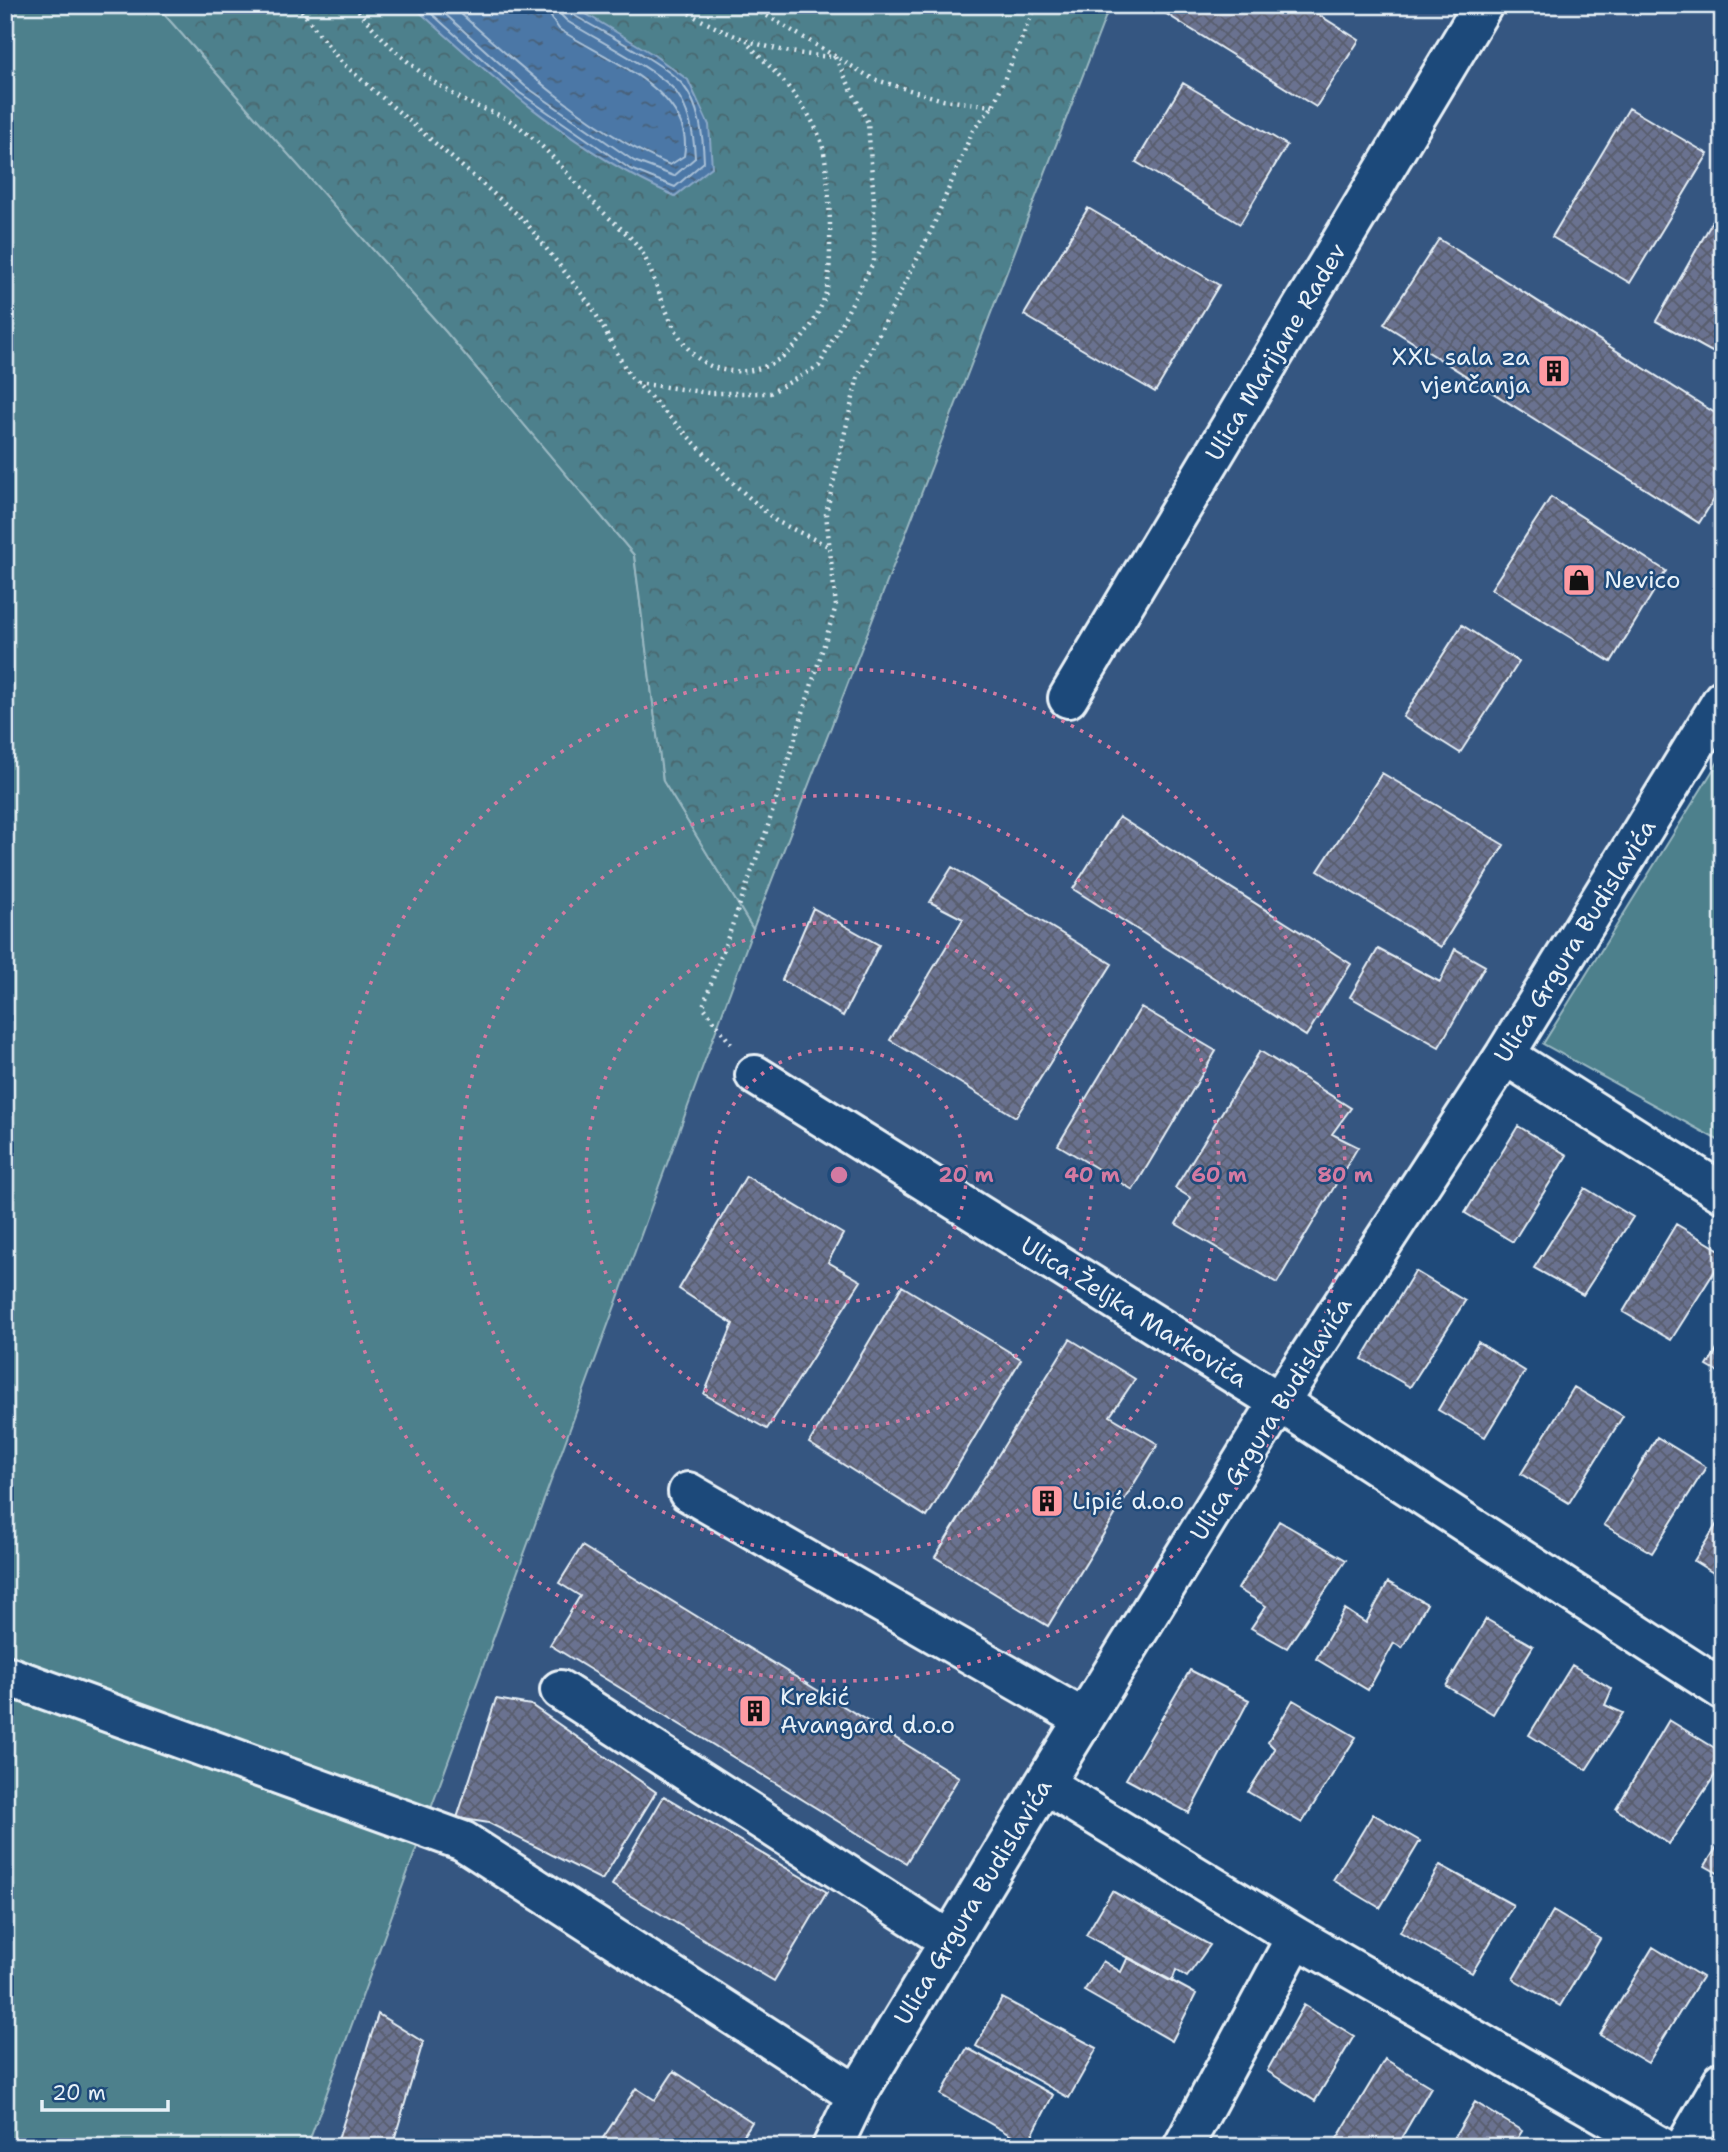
<svg xmlns="http://www.w3.org/2000/svg" width="1728" height="2152" font-family="'Shantell Sans',sans-serif">
	<style>
		.built { fill: #365681 }
		.green { fill: #4d808c; stroke: #9ab8c2; stroke-width: 2 }
		.park { fill: url(#park-crowns); stroke: #9ab8c2; stroke-width: 2 }
		.water { fill: url(#water-ripples); stroke: #8aa8c7; stroke-width: 2 }
		.lines { fill: none; stroke-linecap: round; stroke-linejoin: round }
		.shore { stroke: #a9c0d7; stroke-width: 2 }
		.building { fill: url(#building-cross-hatch); stroke: #e8f1f8; stroke-width: 2 }
		.minor-casing { stroke: #e8f1f8; stroke-width: 44 }
		.path { stroke: #e8f1f8; stroke-width: 4.5; stroke-dasharray: 2 5; stroke-linecap: butt }
		.minor { stroke: #1f4a7a; stroke-width: 38 }
		.ring { fill: none; stroke: #d37aa2; stroke-width: 3.5; stroke-dasharray: 3.5 7 }
		.labels { text-anchor: middle; stroke-width: 5; stroke-linejoin: round; paint-order: stroke }
		.street-label { font-size: 24px; fill: #e8f1f8; stroke: #1f4a7a }
		.poi-label { font-size: 24px; fill: #e8f1f8; stroke: #1f4a7a; text-anchor: start }
		.centre { fill: #d37aa2; stroke: #1f4a7a; stroke-width: 3.5 }
		.ring-label { font-size: 21px; text-anchor: middle; font-weight: bold; fill: #d37aa2; stroke: #1f4a7a; stroke-width: 5; stroke-linejoin: round; paint-order: stroke }
	</style>
	<defs>
		<pattern id="park-crowns" width="20" height="18" patternUnits="userSpaceOnUse" patternTransform="scale(1.75)"><rect width="20" height="18" fill="#4d808c"/><path d="M2 6a3 3 0 1 1 6 0M12 15a3 3 0 1 1 6 0" fill="none" stroke="#4a676e"/></pattern>
		<pattern id="water-ripples" width="26" height="14" patternUnits="userSpaceOnUse" patternTransform="scale(1.75)"><rect width="26" height="14" fill="#4b77a6"/><path d="M2 4q2-2 4 0t4 0M15 11q2-2 4 0t4 0" fill="none" stroke="#486078"/></pattern>
		<pattern id="building-cross-hatch" width="8" height="8" patternUnits="userSpaceOnUse" patternTransform="scale(1.75)"><rect width="8" height="8" fill="#6b7290"/><path d="M0 0l8 8M0 8l8-8" fill="none" stroke="#585d6d"/></pattern>
	</defs>
	<rect width="100%" height="100%" fill="#1f4a7a"/>
	<filter id="ink" filterUnits="userSpaceOnUse"><feTurbulence type="fractalNoise" baseFrequency=".0143" numOctaves="2"/><feDisplacementMap in="SourceGraphic" scale="14" xChannelSelector="R" yChannelSelector="G"/><feConvolveMatrix kernelMatrix="1 2 1 2 8 2 1 2 1" color-interpolation-filters="sRGB"/></filter>
	<g filter="url(#ink)">
		<!-- built -->
		<path class="built" d="M1085,5H1723V699L833,2147H307L1003,250Z"/>
		<!-- green -->
		<path class="green" d="M5,5H156L446,332L634,555L663,781L753,929L307,2147H5Z
			M1723,754V1143L1543,1044Z"/>
		<!-- park -->
		<path class="park" d="M156,5H1110L753,929L663,781L634,555L446,332Z"/>
		<!-- water -->
		<path class="water" d="M412,5H571L651,53L688,80L709,125L712,167L675,196C574,152 493,78 412,5Z"/>
		<g class="lines">
			<!-- shore -->
			<path class="shore" d="M422,5L520,93L630,169L675,187L704,162C703,136 700,106 683,85C666,64 598,30 572,14L568,5
				M435,5L525,86L634,161L674,176L695,158C694,135 690,111 676,92C663,73 590,36 567,21L561,15L560,5
				M451,5C515,62 590,132 670,165L684,156C696,90 602,58 559,29L551,17L549,5"/>
		</g>
		<!-- building -->
		<path class="building" d="M1152,5H1303L1359,40L1316,107Z
			M1183,83L1287,145L1240,224L1136,162Z
			M1629,108L1708,154L1630,283L1552,237Z
			M1723,203V358L1656,321Z
			M1088,208L1219,285L1155,392L1024,315Z
			M1439,239L1723,418V485L1699,523L1384,324Z
			M1551,497L1666,571L1611,662L1491,589Z
			M1462,625L1519,662L1460,753L1403,717Z
			M1382,773L1504,845L1441,947L1318,871Z
			M1119,817L1351,964L1306,1036L1073,889Z
			M952,867L1112,964L1016,1117L890,1040L963,919L930,902Z
			M813,908L879,945L843,1016L782,980Z
			M1378,949L1440,982L1455,949L1485,966L1439,1047L1350,997Z
			M1141,1007L1216,1051L1133,1190L1058,1145Z
			M1260,1051L1351,1108L1332,1134L1358,1147L1277,1283L1176,1224L1191,1198L1175,1188Z
			M1518,1126L1567,1155L1513,1242L1465,1213Z
			M746,1176L843,1234L828,1262L861,1281L767,1429L704,1394L733,1324L679,1289Z
			M1585,1188L1633,1217L1583,1295L1534,1268Z
			M1676,1224L1723,1252V1258L1671,1340L1623,1312Z
			M1415,1271L1465,1301L1410,1387L1362,1359Z
			M902,1286L1021,1359L927,1517L809,1443Z
			M1070,1339L1135,1379L1110,1416L1158,1444L1048,1626L935,1557Z
			M1723,1340V1375L1707,1366Z
			M1478,1342L1525,1371L1485,1437L1438,1410Z
			M1574,1387L1623,1416L1569,1503L1521,1474Z
			M1657,1437L1706,1467L1652,1553L1604,1525Z
			M1723,1514V1579L1694,1561Z
			M1279,1521L1346,1560L1287,1648L1251,1628L1266,1606L1238,1589Z
			M582,1546L959,1777L906,1863L550,1645L580,1596L559,1583Z
			M1388,1582L1427,1604L1402,1648L1394,1643L1368,1690L1316,1659L1345,1609L1366,1623Z
			M1486,1619L1533,1646L1493,1714L1446,1686Z
			M1572,1665L1612,1689L1605,1705L1623,1713L1586,1770L1529,1735Z
			M1190,1670L1249,1700L1189,1813L1126,1779Z
			M496,1699L531,1705L656,1792L602,1880L489,1823L457,1818Z
			M1293,1700L1356,1737L1302,1823L1248,1792L1275,1749L1268,1742Z
			M1669,1720L1723,1753V1763L1669,1844L1616,1809Z
			M664,1796L827,1892L774,1981L612,1885Z
			M1373,1814L1420,1841L1380,1908L1333,1880Z
			M1723,1837V1876L1705,1866Z
			M1440,1865L1513,1905L1472,1973L1400,1932Z
			M1112,1891L1210,1945L1187,1977L1176,1970L1172,1982L1086,1935Z
			M1553,1911L1600,1939L1560,2006L1513,1979Z
			M1653,1947L1702,1977L1648,2063L1600,2035Z
			M1128,1957L1196,1994L1172,2041L1084,1991L1103,1961L1121,1972Z
			M1002,1998L1097,2048L1069,2098L976,2046Z
			M1304,2005L1354,2036L1315,2101L1267,2071Z
			M378,2014L423,2042L392,2147H358L338,2140Z
			M967,2048L1053,2095L1027,2145L941,2095Z
			M1385,2059L1431,2087L1396,2147H1343L1335,2142Z
			M674,2071L752,2122L736,2147H597L636,2088L655,2100Z
			M1475,2102L1522,2131L1512,2147H1449Z"/>
		<g class="lines">
			<defs>
				<path id="minor" d="M1068,698L1483,5
					M1505,1055L1723,1193
					M755,1075L1279,1402L1723,1690
					M688,1492L1084,1719
					M5,1675L463,1841L857,2095
					M560,1690L950,1941
					M1044,1784L1296,1937L1661,2147
					M832,2147L857,2095L1044,1784L1279,1402L1505,1055L1723,699
					M1183,2147L1296,1937
					M1685,2147L1723,2081"/>
			</defs>
			<!-- minor casing -->
			<use href="#minor" class="minor-casing"/>
			<!-- path -->
			<path class="path" d="M297,5L341,62L524,220L592,307L629,375L735,485L776,521L828,546
				M354,5C385,45 420,76 465,101C482,110 503,114 518,126C549,149 572,180 599,208C612,222 634,237 643,254C663,292 673,361 724,370C774,379 810,340 825,296C834,269 830,172 822,144C809,104 775,72 747,43
				M749,5L873,79L943,100L993,106
				M306,16L309,5
				M637,383L709,393H770L819,366L874,261V202L868,123L835,57C774,54 727,37 675,5
				M731,1044L703,1006L767,829L836,606L826,514L858,376L931,231L973,130L993,106L1036,5"/>
			<!-- minor -->
			<use href="#minor" class="minor"/>
		</g>
	</g>
	<!-- distance rings -->
	<g class="ring">
		<circle cx="839" cy="1175" r="127"/>
		<circle cx="839" cy="1175" r="253"/>
		<circle cx="839" cy="1175" r="380"/>
		<circle cx="839" cy="1175" r="506"/>
	</g>
	<!-- icons -->
	<defs>
		<symbol id="building-square" viewBox="-11 -11 22 22"><rect x="-9" y="-9" width="18" height="18" rx="4" fill="#ff9aa2" stroke="#1f4a7a"/><path d="M-4-6H4V6H1V3H-1V6H-4ZM-2.5-4.3h1.7v1.8h-1.7ZM.8-4.3h1.7v1.8H.8ZM-2.5-1h1.7V.8h-1.7ZM.8-1h1.7V.8H.8Z" fill="#111"/></symbol>
		<symbol id="shop-square" viewBox="-11 -11 22 22"><rect x="-9" y="-9" width="18" height="18" rx="4" fill="#ff9aa2" stroke="#1f4a7a"/><path d="M-5-2.5h2.3a2.7 3.5 0 0 1 5.4 0H5L5.5 6h-11ZM-1.5-2.5h3a1.5 2.3 0 0 0-3 0Z" fill="#111"/></symbol>
	</defs>
	<g fill-rule="evenodd">
		<use href="#building-square" x="1535" y="352" width="38" height="38"/>
		<use href="#shop-square" x="1560" y="561" width="38" height="38"/>
		<use href="#building-square" x="1028" y="1482" width="38" height="38"/>
		<use href="#building-square" x="736" y="1692" width="38" height="38"/>
	</g>
	<g class="labels">
		<!-- street labels -->
		<g class="street-label">
			<text transform="translate(1276 352) rotate(-59)" y="8">Ulica Marijane Radev</text>
			<text transform="translate(1575 941) rotate(-58)" y="8">Ulica Grgura Budislavića</text>
			<text transform="translate(1134 1312) rotate(32)" y="8">Ulica Željka Markovića</text>
			<text transform="translate(1271 1419) rotate(-58)" y="8">Ulica Grgura Budislavića</text>
			<text transform="translate(973 1902) rotate(-59)" y="8">Ulica Grgura Budislavića</text>
		</g>
		<!-- poi labels -->
		<g class="poi-label">
			<text x="1530" y="365" text-anchor="end">XXL sala za<tspan x="1530" dy="28">vjenčanja</tspan></text>
			<text x="1604" y="588">Nevico</text>
			<text x="1072" y="1509">Lipić d.o.o</text>
			<text x="780" y="1705">Krekić<tspan x="780" dy="28">Avangard d.o.o</tspan></text>
		</g>
	</g>
	<circle cx="839" cy="1175" r="10" class="centre"/>
	<g class="ring-label">
		<text x="966" y="1182">20 m</text>
		<text x="1092" y="1182">40 m</text>
		<text x="1219" y="1182">60 m</text>
		<text x="1345" y="1182">80 m</text>
	</g>
	<!-- margin -->
	<rect width="1728" height="2152" fill="none" stroke="#1f4a7a" stroke-width="28"/>
	<rect x="14" y="14" width="1700" height="2124" fill="none" stroke="#e8f1f8" stroke-width="2.5" filter="url(#ink)"/>
	<!-- scale -->
	<path d="M42 2100v10h126v-10" fill="none" stroke="#e8f1f8" stroke-width="3.5"/>
	<text x="52" y="2100" font-size="21" fill="#e8f1f8" stroke="#1f4a7a" stroke-width="5" paint-order="stroke">20 m</text>
</svg>
